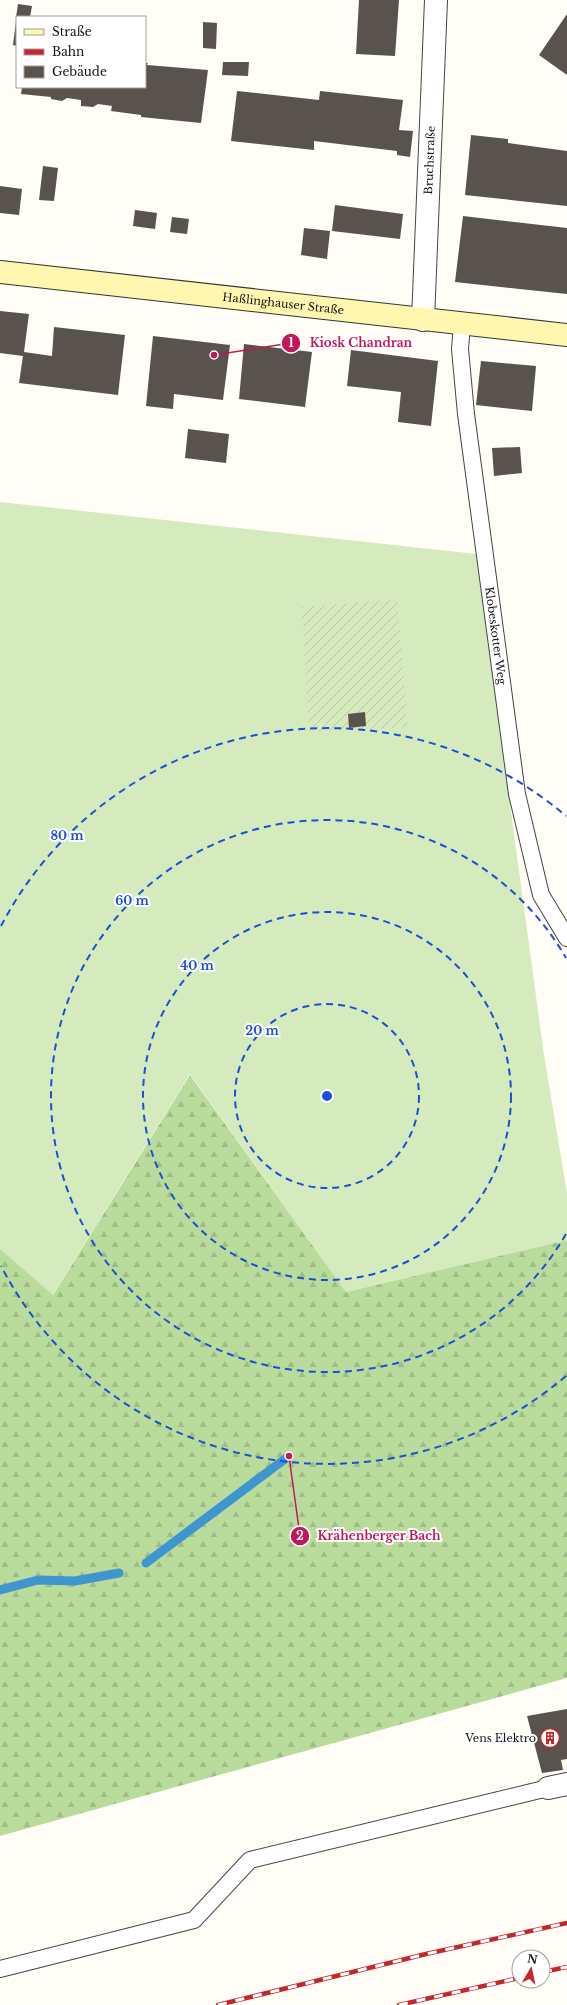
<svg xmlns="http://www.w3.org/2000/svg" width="567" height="2005" font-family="'Libre Baskerville',serif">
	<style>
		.grass { fill: #d5ebbd }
		.forest { fill: url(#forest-firs) }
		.garden { fill: url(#garden-furrows) }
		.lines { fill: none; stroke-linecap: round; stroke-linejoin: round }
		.stream { stroke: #3f96cf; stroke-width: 9 }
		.building { fill: #5a524d }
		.service-casing { stroke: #444; stroke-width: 18 }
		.minor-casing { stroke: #444; stroke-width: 24 }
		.secondary-casing { stroke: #333; stroke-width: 24 }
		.service { stroke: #fff; stroke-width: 16 }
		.minor { stroke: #fff; stroke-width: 22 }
		.secondary { stroke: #fff6b0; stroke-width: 22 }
		.rail-casing { stroke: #c4262e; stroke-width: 4.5 }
		.rail { stroke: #fff; stroke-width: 3; stroke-dasharray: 9; stroke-linecap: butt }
		.ring { fill: none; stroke: #1d4ed8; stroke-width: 2; stroke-dasharray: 7 5 }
		.labels { text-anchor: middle; stroke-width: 4; stroke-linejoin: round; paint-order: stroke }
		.street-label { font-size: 11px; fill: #111; stroke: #fff }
		.poi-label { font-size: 11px; fill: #111; stroke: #fff; text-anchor: end }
		.centre { fill: #1d4ed8; stroke: #fff; stroke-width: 2 }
		.ring-label { font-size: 12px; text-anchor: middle; font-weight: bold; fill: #1d4ed8; stroke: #fff; stroke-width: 4; stroke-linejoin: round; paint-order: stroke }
		.leader { fill: none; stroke: #c2185b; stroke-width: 1.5 }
		.callout-dot { fill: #c2185b; stroke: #fff; stroke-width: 1.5 }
		.mark-label { font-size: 12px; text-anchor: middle; font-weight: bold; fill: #fff }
		.callout-label { font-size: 12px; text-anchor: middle; font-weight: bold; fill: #c2185b; stroke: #fff; stroke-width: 4; stroke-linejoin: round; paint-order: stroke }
	</style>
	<defs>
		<pattern id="forest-firs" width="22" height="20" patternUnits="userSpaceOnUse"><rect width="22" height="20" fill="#b9dc9c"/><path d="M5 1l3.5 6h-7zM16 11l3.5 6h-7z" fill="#9ebc85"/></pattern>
		<pattern id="garden-furrows" width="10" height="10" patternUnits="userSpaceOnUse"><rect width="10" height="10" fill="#d5ebbd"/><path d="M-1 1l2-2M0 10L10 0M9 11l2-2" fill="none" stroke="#b6c8a1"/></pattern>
	</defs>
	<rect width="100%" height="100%" fill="#fffdf5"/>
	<!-- grass -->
	<path class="grass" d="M0,502L476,554L544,1055L567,1194V1240L346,1292L190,1074L52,1296L0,1249Z"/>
	<!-- forest -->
	<path class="forest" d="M190,1075L346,1292L567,1240V1678L0,1836V1249L53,1295Z"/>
	<!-- garden -->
	<path class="garden" d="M397,599L408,727L309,732L302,607Z"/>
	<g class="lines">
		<!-- stream -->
		<path class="stream" d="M146,1563L289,1456
			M0,1590L38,1580L75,1581L119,1573"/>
	</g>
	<!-- building -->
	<path class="building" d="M359,0H399L395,56L356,54Z
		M18,4L32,6L30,17H16Z
		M567,14V75L539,55Z
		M16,21H17V46L13,45Z
		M203,22L217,23L216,49L203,48Z
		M223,62H249L248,76L222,75Z
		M145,63H148L147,65L208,70L201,123L141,117V115L111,111L112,106L98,104L93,107L81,106V100L67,98L62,101L51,99V97L21,94L22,87H145Z
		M237,91L319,100L320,91L403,100L399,130L413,131L410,157L397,155V151L314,141V150L231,141Z
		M471,135L508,139V143L567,151V206L465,195Z
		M43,166L58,168L54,201L39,200Z
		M0,186L22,189L19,215L0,213Z
		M335,205L403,214L400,239L332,231Z
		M135,210L157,213L155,229L133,226Z
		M463,216L567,228V294L455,282Z
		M172,217L189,219L187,234L170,232Z
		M304,228L330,231L327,259L301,255Z
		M0,311L29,314L24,352L52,356L54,327L125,335L118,395L19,383L23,356L0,353Z
		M153,336L230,345L223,400L174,394L173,409L146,406Z
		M244,344L312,352L305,407L239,399Z
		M351,350L438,361L431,426L398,422L401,392L347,386Z
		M481,361L536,366L532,411L476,405Z
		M188,429L229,434L226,463L185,458Z
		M520,447L522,473L494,476L492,448Z
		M365,712L366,726L349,728L348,714Z
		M567,1709V1759L561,1760L563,1770L542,1773L527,1716Z"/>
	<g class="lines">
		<defs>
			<g id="service">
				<path id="s1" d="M462,324L460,349L466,414L517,794L541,895L567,938"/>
				<path d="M0,1969L194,1920L250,1860L548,1788"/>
			</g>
			<g id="minor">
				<path id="s2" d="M423,320L436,0"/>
				<path d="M548,1788L567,1784"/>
			</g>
			<g id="secondary">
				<path id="s3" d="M0,272L567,335"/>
			</g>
		</defs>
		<!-- service casing -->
		<use href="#service" class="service-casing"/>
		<!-- minor casing -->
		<use href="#minor" class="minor-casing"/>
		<!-- secondary casing -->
		<use href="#secondary" class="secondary-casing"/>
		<!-- service -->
		<use href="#service" class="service"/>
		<!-- minor -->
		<use href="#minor" class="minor"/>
		<!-- secondary -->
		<use href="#secondary" class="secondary"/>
		<defs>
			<path id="rail" d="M543,1972L567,1967
				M218,2005L426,1954L567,1923
				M399,2005L519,1978"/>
		</defs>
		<!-- rail casing -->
		<use href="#rail" class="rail-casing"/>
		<!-- rail -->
		<use href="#rail" class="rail"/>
	</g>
	<!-- distance rings -->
	<g class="ring">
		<circle cx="327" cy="1096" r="92"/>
		<circle cx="327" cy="1096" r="184"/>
		<path d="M566 1234A276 276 0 1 1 566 958"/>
		<path d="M566 1376A368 368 0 0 1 1 1266M1 926A368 368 0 0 1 566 816"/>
	</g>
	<!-- icons -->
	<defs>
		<symbol id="building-ring" viewBox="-11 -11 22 22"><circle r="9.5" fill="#fff" stroke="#c4262e" stroke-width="1.5"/><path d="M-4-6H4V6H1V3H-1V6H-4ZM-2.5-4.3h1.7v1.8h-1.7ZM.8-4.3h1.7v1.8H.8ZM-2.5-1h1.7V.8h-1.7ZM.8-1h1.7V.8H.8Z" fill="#c4262e"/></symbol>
	</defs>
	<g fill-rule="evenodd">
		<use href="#building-ring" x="539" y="1727" width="22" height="22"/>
	</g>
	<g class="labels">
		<!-- street labels -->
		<g class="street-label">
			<text dy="4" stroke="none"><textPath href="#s2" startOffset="160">Bruchstraße</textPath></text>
			<text dy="4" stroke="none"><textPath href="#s3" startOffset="285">Haßlinghauser Straße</textPath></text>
			<text dy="4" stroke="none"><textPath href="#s1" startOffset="314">Klobeskotter Weg</textPath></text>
		</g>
		<!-- poi labels -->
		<g class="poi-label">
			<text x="536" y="1742">Vens Elektro</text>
		</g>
	</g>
	<circle cx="327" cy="1096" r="6" class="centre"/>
	<g class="ring-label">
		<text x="67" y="840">80 m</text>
		<text x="132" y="905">60 m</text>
		<text x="197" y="970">40 m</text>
		<text x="262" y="1035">20 m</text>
	</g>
	<!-- callouts -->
	<path class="leader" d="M214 355L291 343M289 1456L300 1536"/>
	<g class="callout-dot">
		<circle cx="214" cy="355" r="4"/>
		<circle cx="289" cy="1456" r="4"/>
		<circle cx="291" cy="343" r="10"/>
		<circle cx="300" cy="1536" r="10"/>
	</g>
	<g class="mark-label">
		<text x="291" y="347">1</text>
		<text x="300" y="1540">2</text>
	</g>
	<g class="callout-label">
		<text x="361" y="347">Kiosk Chandran</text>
		<text x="379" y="1540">Krähenberger Bach</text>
	</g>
	<!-- legend -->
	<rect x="16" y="16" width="130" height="72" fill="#ffffff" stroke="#a0a0a0"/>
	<rect x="24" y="29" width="20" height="6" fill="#fff6b0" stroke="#a0a0a0"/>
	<text x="52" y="36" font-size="12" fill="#111111">Straße</text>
	<rect x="24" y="49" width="20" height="6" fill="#c4262e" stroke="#a0a0a0"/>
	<text x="52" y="56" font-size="12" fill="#111111">Bahn</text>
	<rect x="24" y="66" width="20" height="12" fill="#5a524d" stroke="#a0a0a0"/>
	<text x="52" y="76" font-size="12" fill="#111111">Gebäude</text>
	<!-- north arrow -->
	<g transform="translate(531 1969) rotate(9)"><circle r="19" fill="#ffffff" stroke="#a0a0a0"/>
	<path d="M0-3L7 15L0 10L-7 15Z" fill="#c4262e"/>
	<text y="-6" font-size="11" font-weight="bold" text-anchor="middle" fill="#111111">N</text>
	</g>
</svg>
